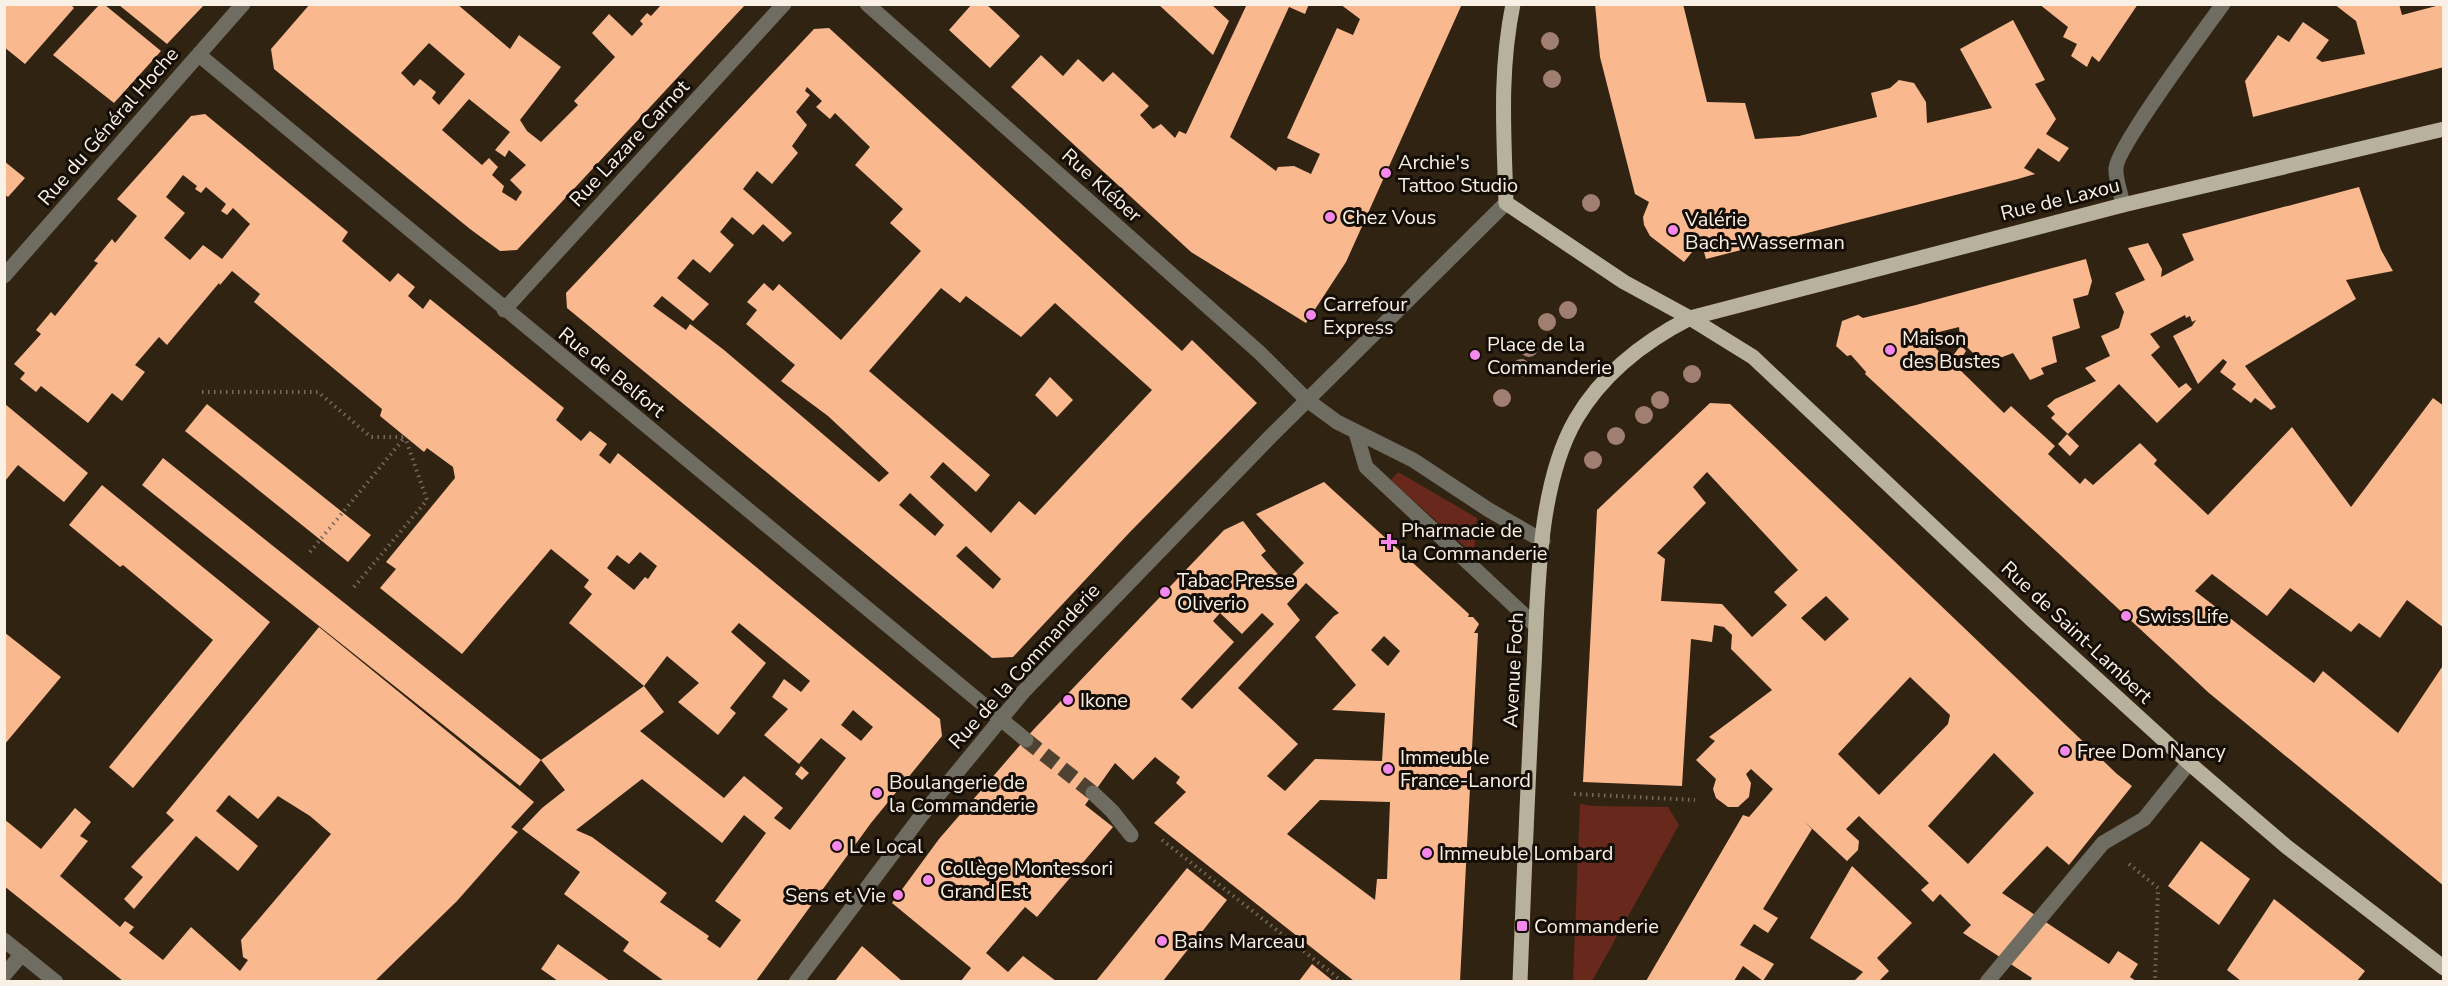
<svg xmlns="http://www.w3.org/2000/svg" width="2448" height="986" font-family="'Nunito Sans',sans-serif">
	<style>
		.green { fill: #69281c }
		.building { fill: #fab88f; fill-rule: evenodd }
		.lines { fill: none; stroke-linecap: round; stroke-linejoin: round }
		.minor-tunnel { stroke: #4f4231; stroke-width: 15; stroke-dasharray: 15 8; stroke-linecap: butt }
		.path { stroke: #766a5a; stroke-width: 4; stroke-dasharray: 1.5 4.5; stroke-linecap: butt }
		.minor { stroke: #6f6c62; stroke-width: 15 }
		.major { stroke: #b8b29d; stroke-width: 15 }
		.tree { fill: #a07e70 }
		.poi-dot { fill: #f688ec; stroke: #140e07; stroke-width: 2 }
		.labels { text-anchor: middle; stroke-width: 6; stroke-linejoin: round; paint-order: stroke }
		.street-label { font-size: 20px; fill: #faf1e6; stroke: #140e07 }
		.poi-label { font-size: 20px; fill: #faf1e6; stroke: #140e07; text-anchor: start }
	</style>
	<rect width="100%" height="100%" fill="#312311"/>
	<!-- green -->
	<path class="green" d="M1398,472L1477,518L1474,555L1391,480Z
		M1580,804L1594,806L1668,807L1679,825L1592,981H1573Z"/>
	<!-- building -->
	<path class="building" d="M4,4H70L74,8L25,64L4,47Z
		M310,4H457L510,49L519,35L561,67L520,120L527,131L541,142L578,105L574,101L615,57L592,33L609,14L632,36L643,24L640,21L647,13L651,16L661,5H745L517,250L500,251L470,229L274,69L271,49ZM429,43L465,74L439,105L432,98L436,92L420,79L414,86L401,73ZM469,99L510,132L495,150L505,157L509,150L526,165L510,180L522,192L516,201L502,192L504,186L492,175L498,167L489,158L482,165L442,130Z
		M972,4H986L1020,36L990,68L949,30Z
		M1158,4H1211L1229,21L1213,55Z
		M1247,4H1309L1305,14L1289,7L1230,137L1276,171L1278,167L1294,166L1311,174L1320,154L1287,138L1337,28L1353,35L1360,19L1340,4H1462L1346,262L1306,323L1191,252L1011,87L1041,55L1063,76L1078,59L1103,82L1113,72L1149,106L1140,115L1153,129L1161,124L1175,138L1179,131L1186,134Z
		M1595,4H1683L1707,102L1745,103L1755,139L1799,136L1877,117L1871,93L1890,88L1899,80L1914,83L1926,102L1927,123L1992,108L1960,49L2013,20L2045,80L2035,84L2056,119L2046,134L2069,148L2059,162L2038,148L2024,168L2035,174L2018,179L1706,259L1701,241L1684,262L1650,236L1644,225L1643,217L1649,202L1635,194L1600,57Z
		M2039,4H2138L2099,62L2092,56L2087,67L2071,56L2077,44L2063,37L2068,27Z
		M2334,4H2399L2402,15L2436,6L2435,4H2444V67L2253,117L2245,81L2278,35L2289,42L2303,22L2329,40L2316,58L2322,62L2365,54L2356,21Z
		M99,5H105L161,51L114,103L53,55Z
		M119,5H204L167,44Z
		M829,28L1182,351L1192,340L1257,403L1130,532L1013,657L992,658L567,308L566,293L814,29ZM807,87L822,101L816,107L830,119L835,113L870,147L855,165L903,209L890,223L921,251L841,340L779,284L773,291L764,283L747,302L757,310L746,324L795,365L781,381L828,416L889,473L879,482L724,350L690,324L686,330L653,306L662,296L693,321L709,304L677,278L693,259L710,273L734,245L720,232L732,217L753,235L763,224L783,242L792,233L743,189L757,171L772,184L798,153L792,146L807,125L796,112L810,95L805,91ZM941,288L960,303L966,296L1021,337L1055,303L1152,390L1035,515L1019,501L991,533L930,477L943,462L976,492L990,475L869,371ZM910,493L944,525L935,536L899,505ZM966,546L1001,579L993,589L956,556Z
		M205,114L348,232L342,241L390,282L398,273L415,287L408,296L423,309L430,299L564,408L556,420L581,441L590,431L607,444L599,455L610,464L618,453L940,719L942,736L871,823L756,981H664L623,951L629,942L564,894L580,872L522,829L542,808L565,790L541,760L644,686L664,712L640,731L724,798L744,776L783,808L774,818L790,830L846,758L821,738L799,764L764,735L788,709L772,697L784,679L801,692L810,681L739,623L731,632L766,663L730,708L736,713L718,735L678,702L699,683L667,656L644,686L569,623L592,594L584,587L589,580L551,549L462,654L380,588L396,569L386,562L455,478L453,467L427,448L424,452L380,416L382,409L254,302L260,294L232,271L220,285L219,283L167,345L159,337L135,365L145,372L122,401L112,393L88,423L41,386L36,392L20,379L25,373L14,364L41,334L36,330L51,312L55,316L98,263L94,261L112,239L115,243L137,216L117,199L191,116ZM183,175L197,186L195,189L201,193L206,187L226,204L221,211L227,215L233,208L250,224L222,259L203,245L190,260L164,238L185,213L166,197ZM640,552L657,566L648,579L645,577L634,590L607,568L617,555L629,564ZM853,710L873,727L861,741L841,725ZM642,779L722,843L744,815L766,833L715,901L741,920L720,948L707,939L709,936L660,902L667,893L592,837L576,830Z
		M4,161L25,178L8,197L4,194Z
		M2359,187L2381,250L2393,271L2346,280L2356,299L2245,366L2276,407L2271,410L2255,398L2251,403L2232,389L2236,384L2220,372L2227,362L2223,359L2198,384L2173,336L2192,326L2196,320L2192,322L2190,316L2186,318L2185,315L2150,334L2160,347L2151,355L2179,388L2186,383L2192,389L2157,423L2119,384L2068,434L2051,418L2055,414L2047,406L2055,399L2096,381L2085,368L2110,356L2101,336L2119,328L2124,312L2115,293L2145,280L2128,248L2148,243L2162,269L2161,277L2194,260L2182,234Z
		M2086,259L2092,281L2088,295L2073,299L2080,328L2052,337L2057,362L2041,368L2044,374L2030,380L2013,353L1984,364L1965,345H1961L1959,327L1931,334V344L1949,361L1961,345L1966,351L1956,366L2004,413L2011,406L2055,446L2048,454L2080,484L2085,478L2093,485L2140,443L2157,460L2154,464L2208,515L2292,427L2351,507L2433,398L2444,406V628L2407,600L2380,638L2359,623L2351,632L2290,588L2267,616L2212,574L2195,591L2314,683L2323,671L2398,733L2444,664V886L2209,693L1865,374L1866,372L1851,355L1847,356L1836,346L1842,321L1858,315L1863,318L1916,305Z
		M1050,377L1073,400L1057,417L1035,395Z
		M1710,403L1730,404L2117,774L2132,786L2069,865L2047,846L2002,893L2109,964L2118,951L2138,964L2130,977L2136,981H2030L2032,978L1963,933L1971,925L1940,894L1933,902L1921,890L1929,883L1859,816L1846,829L1859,841L1858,850L1847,861L1805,822L1812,829L1763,909L1778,918L1768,933L1754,924L1740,945L1774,964L1763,981L1743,966L1734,981H1646L1743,815L1749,817L1773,789L1751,769L1746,774L1751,783L1749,797L1738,807H1728L1716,798L1713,789L1716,779L1696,760L1715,741L1709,737L1772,690L1731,649L1732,635L1724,627L1714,625L1712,642L1691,639L1682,786L1583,782L1597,510ZM1707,472L1798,570L1774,592L1787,605L1752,637L1722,604L1661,601L1665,559L1657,553L1706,503L1693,487ZM1826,596L1849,619L1825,641L1801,618ZM1910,677L1950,715L1948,724L1879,795L1838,754ZM1994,753L2034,793L1968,864L1928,826Z
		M5,404L88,473L64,502L18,465L5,481Z
		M207,404L371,535L348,562L185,431Z
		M2067,434L2079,446L2070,456L2058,444Z
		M163,458L541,760L520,786L142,485Z
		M1324,482L1469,614L1468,617H1473L1479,624L1474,633H1478L1460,981H1354L1154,823L1186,792L1176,783L1180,777L1155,757L1133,780L1115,763L1085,805L1113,827L1037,917L1025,907L986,953L1008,972L1023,956L1056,981H961L971,968L892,903L939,839L1034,729L1224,530L1243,521L1266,551L1261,555L1285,582L1304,563L1256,514ZM1306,583L1339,613L1334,616L1315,637L1356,685L1332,710L1385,713L1382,761L1315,759L1285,791L1267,776L1298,744L1238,688L1300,620L1287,604ZM1220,613L1242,634L1262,613L1274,624L1192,709L1181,699L1234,642L1213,621ZM1384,636L1400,651L1388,666L1371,650ZM1320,800L1390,802L1387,879H1377L1375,900L1287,834Z
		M102,485L270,622L133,788L109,767L213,640L123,565L120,567L69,525Z
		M319,627L534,802L511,827L518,832L457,901L375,981H123L4,886V819L41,849L75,808L91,822L80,836L88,841L60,876L120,927L125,921L134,927L129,933L163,960L191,927L240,971L248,960L243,957L241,940L331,834L310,816L278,796L258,819L229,795L216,811L258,846L238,871L196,836L134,909L124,899L143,877L131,867L174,820L166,813Z
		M4,632L61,677L4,745L6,681Z
		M801,766L809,773L802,780L795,774Z
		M2201,841L2250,879L2219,925L2168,886Z
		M1852,866L1912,923L1877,958L1889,971L1879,981H1854L1863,972L1810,938Z
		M1187,868L1227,900L1163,981H1096Z
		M2274,899L2365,971L2357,981H2241L2227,970Z
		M558,944L610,981H558L541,969Z
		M862,946L902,981H835Z
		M1312,964L1333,981H1299Z"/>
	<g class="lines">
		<!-- minor-tunnel -->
		<path class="minor-tunnel" d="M1026,740L1093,793"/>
		<!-- path -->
		<path class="path" d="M202,392H318L371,437H405
			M310,552L405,437
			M354,587L427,500L405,437
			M1574,794L1695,800
			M1162,840L1343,982
			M2129,864L2158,888L2155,979"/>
		<!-- minor -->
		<path class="minor" d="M867,4L1260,353L1307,400L1337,422L1413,460L1489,510L1543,541
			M199,55L1026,740
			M2123,205C2121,193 2115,179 2116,168C2117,147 2205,29 2223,4
			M4,276L243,4
			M504,310L784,4
			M1356,433L1366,467L1536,626
			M1093,793L1112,811L1131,835
			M4,940L56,982
			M4,975L22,954
			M796,982L921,816L1024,691L1273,434L1506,203
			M1987,982L2103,843L2144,819L2189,763"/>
		<!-- major -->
		<path class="major" d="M1513,4C1499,73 1504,134 1506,203L1624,282L1690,318L1753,357L2031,619L2189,763L2287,847L2444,968
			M1520,982C1524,877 1528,772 1534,668C1538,592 1537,486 1576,419C1603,373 1643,342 1690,318L2123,205L2444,129"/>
	</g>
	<!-- trees -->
	<g class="tree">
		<circle cx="1550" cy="41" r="9"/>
		<circle cx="1552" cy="79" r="9"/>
		<circle cx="1591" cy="203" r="9"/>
		<circle cx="1568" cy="310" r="9"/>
		<circle cx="1547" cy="322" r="9"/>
		<circle cx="1529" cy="348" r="9"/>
		<circle cx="1521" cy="368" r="9"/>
		<circle cx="1692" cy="374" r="9"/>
		<circle cx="1502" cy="398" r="9"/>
		<circle cx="1660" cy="400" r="9"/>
		<circle cx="1644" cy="415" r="9"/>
		<circle cx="1616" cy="436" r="9"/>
		<circle cx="1593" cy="460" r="9"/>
	</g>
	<!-- markers -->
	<g class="poi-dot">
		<circle cx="1386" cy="173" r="6"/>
		<circle cx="1330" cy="217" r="6"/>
		<circle cx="1673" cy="230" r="6"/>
		<circle cx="1311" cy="315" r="6"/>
		<circle cx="1890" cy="350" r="6"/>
		<circle cx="1475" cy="355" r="6"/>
		<path d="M1386 533h6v6h6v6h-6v6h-6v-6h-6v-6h6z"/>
		<circle cx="1165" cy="592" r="6"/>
		<circle cx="2126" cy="616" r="6"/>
		<circle cx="1068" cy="700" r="6"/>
		<circle cx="2065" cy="751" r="6"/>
		<circle cx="1388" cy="769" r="6"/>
		<circle cx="877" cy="793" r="6"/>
		<circle cx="837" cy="846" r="6"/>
		<circle cx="1427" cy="853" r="6"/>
		<circle cx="928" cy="880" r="6"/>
		<circle cx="898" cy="895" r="6"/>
		<rect x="1516" y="920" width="12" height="12" rx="3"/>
		<circle cx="1162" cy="941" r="6"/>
	</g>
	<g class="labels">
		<!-- street labels -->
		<g class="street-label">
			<text transform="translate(108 126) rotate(-49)" y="7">Rue du Général Hoche</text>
			<text transform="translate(629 143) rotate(-47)" y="7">Rue Lazare Carnot</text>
			<text transform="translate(1102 185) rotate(42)" y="7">Rue Kléber</text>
			<text transform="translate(2060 199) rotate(-14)" y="7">Rue de Laxou</text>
			<text transform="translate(612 372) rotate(39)" y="7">Rue de Belfort</text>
			<text transform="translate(2077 632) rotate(43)" y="7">Rue de Saint-Lambert</text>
			<text transform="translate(1024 666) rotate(-48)" y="7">Rue de la Commanderie</text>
			<text transform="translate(1513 670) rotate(-87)" y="7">Avenue Foch</text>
		</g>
		<!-- poi labels -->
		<g class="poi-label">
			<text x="1398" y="169">Archie's<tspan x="1398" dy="23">Tattoo Studio</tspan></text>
			<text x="1342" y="224">Chez Vous</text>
			<text x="1685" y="226">Valérie<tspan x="1685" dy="23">Bach-Wasserman</tspan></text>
			<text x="1323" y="311">Carrefour<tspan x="1323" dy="23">Express</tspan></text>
			<text x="1902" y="345">Maison<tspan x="1902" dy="23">des Bustes</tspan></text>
			<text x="1487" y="351">Place de la<tspan x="1487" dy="23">Commanderie</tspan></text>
			<text x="1401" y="537">Pharmacie de<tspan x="1401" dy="23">la Commanderie</tspan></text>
			<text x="1177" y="587">Tabac Presse<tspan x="1177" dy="23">Oliverio</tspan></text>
			<text x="2138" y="623">Swiss Life</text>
			<text x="1080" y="707">Ikone</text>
			<text x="2077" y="758">Free Dom Nancy</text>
			<text x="1400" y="764">Immeuble<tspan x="1400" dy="23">France-Lanord</tspan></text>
			<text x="889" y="789">Boulangerie de<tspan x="889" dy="23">la Commanderie</tspan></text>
			<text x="849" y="853">Le Local</text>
			<text x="1439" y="860">Immeuble Lombard</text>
			<text x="940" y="875">Collège Montessori<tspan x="940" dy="23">Grand Est</tspan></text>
			<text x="886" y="902" text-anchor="end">Sens et Vie</text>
			<text x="1534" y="933">Commanderie</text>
			<text x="1174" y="948">Bains Marceau</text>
		</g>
	</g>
	<!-- border -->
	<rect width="2448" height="986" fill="none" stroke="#faf1e6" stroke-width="12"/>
</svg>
